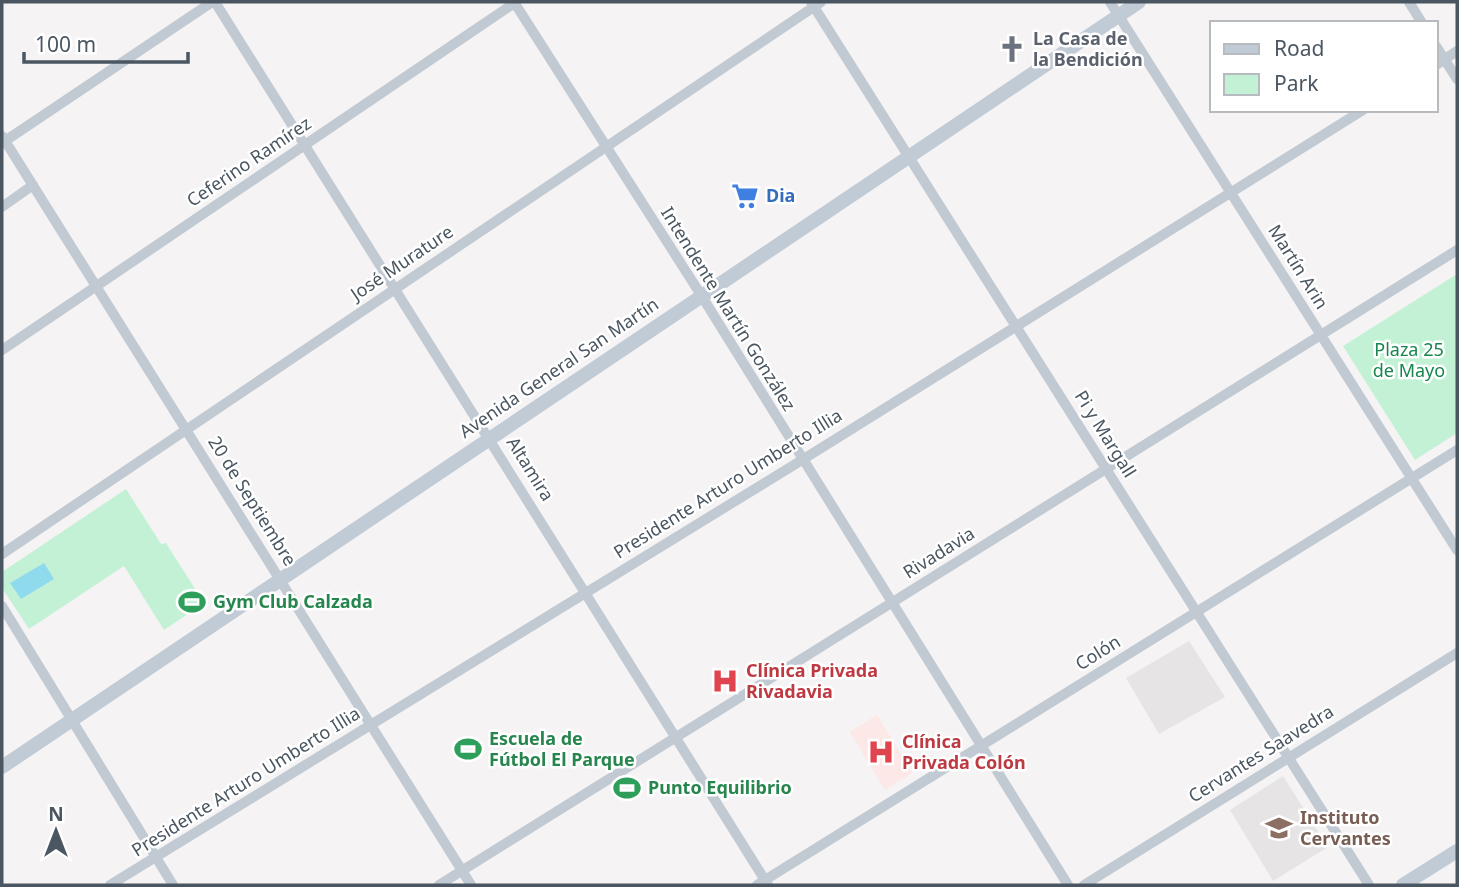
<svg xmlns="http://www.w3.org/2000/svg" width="1459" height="887" font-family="'Noto Sans',sans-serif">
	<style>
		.education { fill: #e6e4e5 }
		.medical { fill: #fce8e6 }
		.green { fill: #c3f1d5 }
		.water { fill: #90daee }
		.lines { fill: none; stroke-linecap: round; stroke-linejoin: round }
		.street { stroke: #c1cad2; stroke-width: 10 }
		.secondary { stroke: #c1cbd6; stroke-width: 14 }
		.labels { text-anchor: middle; stroke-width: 5; stroke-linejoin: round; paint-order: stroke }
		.worship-label { font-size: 18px; font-weight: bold; fill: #5b616d; stroke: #fff; text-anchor: start }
		.street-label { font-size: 18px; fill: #4a5661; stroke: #fff }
		.shop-label { font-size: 18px; font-weight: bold; fill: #366cbe; stroke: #fff; text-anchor: start }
		.park-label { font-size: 18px; fill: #17864f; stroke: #fff }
		.leisure-label { font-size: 18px; font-weight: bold; fill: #27864d; stroke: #fff; text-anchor: start }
		.health-label { font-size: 18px; font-weight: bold; fill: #be3a42; stroke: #fff; text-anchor: start }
		.education-label { font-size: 18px; font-weight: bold; fill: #785e54; stroke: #fff; text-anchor: start }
	</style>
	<rect width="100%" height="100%" fill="#f5f3f3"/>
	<!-- education -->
	<path class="education" d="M1189,641L1225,697L1159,734L1126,678Z
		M1283,776L1328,847L1273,881L1230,810Z"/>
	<!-- medical -->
	<path class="medical" d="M877,715L912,773L885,790L850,732Z"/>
	<!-- green -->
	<path class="green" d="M1457,274V433L1415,460L1343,346Z
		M126,489L161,544L166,543L204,603L164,630L124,566L29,629L2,588V572Z"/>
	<!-- water -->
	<path class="water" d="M44,563L54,579L21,599L10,583Z"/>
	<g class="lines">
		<!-- street -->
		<path class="street" d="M215,2L768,885
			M514,2L701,295L1068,885
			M811,2L1369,885
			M1110,2L1457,550
			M1409,2L1422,23
			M1436,46L1457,79
			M1436,65L1457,51
			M2,136L471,885
			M5,141L212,2
			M2,207L33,185
			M2,350L516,2
			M2,554L821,2
			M2,606L173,885
			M110,885L802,460L1363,110
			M439,885L1457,250
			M757,885L1457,450
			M1084,885L1457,653"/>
		<!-- secondary -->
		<path class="secondary" d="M2,767L1139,2
			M1403,885L1457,851"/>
	</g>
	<!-- icons -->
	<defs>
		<symbol id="church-bare" viewBox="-9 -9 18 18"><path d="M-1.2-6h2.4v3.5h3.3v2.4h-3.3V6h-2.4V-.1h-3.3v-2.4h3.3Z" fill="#6b7280" stroke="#fff" stroke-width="2.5" paint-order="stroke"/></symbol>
		<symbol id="supermarket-bare" viewBox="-9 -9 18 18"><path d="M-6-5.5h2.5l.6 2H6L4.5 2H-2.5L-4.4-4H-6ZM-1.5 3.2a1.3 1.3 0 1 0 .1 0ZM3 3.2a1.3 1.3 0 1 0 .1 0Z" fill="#3f7fe0" stroke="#fff" stroke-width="2.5" paint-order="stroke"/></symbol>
		<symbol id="stadium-bare" viewBox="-9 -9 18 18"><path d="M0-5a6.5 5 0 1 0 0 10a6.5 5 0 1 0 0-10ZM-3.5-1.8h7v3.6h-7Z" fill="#2e9e5b" stroke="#fff" stroke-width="2.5" paint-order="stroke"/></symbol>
		<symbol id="hospital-bare" viewBox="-9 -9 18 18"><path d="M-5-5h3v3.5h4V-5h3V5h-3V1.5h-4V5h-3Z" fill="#e0444e" stroke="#fff" stroke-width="2.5" paint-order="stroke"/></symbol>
		<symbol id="school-bare" viewBox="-9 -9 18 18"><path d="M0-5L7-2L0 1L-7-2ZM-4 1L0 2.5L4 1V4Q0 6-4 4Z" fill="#8d6e63" stroke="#fff" stroke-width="2.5" paint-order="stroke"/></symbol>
	</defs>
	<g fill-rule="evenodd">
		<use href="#church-bare" x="993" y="30" width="38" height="38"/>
		<use href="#supermarket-bare" x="726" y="177" width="38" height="38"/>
		<use href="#stadium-bare" x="173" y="583" width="38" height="38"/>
		<use href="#hospital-bare" x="706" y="662" width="38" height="38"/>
		<use href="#stadium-bare" x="449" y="730" width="38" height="38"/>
		<use href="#hospital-bare" x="862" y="733" width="38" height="38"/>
		<use href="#stadium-bare" x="608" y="769" width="38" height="38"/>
		<use href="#school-bare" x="1260" y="809" width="38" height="38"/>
	</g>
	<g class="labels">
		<!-- worship labels -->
		<g class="worship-label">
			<text x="1033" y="45">La Casa de<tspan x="1033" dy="21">la Bendición</tspan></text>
		</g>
		<!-- street labels -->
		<g class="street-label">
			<text transform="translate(249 162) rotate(-34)" y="6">Ceferino Ramírez</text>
			<text transform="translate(402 263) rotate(-34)" y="6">José Murature</text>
			<text transform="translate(1298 267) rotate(58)" y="6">Martín Arin</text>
			<text transform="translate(728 309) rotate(58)" y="6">Intendente Martín González</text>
			<text transform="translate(559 368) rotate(-34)" y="6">Avenida General San Martín</text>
			<text transform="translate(1105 434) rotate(58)" y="6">Pi y Margall</text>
			<text transform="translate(530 469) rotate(58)" y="6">Altamira</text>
			<text transform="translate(728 484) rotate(-32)" y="6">Presidente Arturo Umberto Illia</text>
			<text transform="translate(252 501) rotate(58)" y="6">20 de Septiembre</text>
			<text transform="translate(939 553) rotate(-32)" y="6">Rivadavia</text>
			<text transform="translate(1098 653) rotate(-32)" y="6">Colón</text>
			<text transform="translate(1261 754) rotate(-32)" y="6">Cervantes Saavedra</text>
			<text transform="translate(246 782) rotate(-32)" y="6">Presidente Arturo Umberto Illia</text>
		</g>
		<!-- shop labels -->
		<g class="shop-label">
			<text x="766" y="202">Dia</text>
		</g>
		<!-- park labels -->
		<g class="park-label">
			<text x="1409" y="356">Plaza 25<tspan x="1409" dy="21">de Mayo</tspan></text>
		</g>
		<!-- leisure labels -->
		<g class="leisure-label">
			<text x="213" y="608">Gym Club Calzada</text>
			<text x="489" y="745">Escuela de<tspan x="489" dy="21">Fútbol El Parque</tspan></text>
			<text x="648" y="794">Punto Equilibrio</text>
		</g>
		<!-- health labels -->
		<g class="health-label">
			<text x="746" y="677">Clínica Privada<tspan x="746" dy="21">Rivadavia</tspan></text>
			<text x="902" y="748">Clínica<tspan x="902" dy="21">Privada Colón</tspan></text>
		</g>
		<!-- education labels -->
		<g class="education-label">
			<text x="1300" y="824">Instituto<tspan x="1300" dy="21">Cervantes</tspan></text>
		</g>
	</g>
	<!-- border -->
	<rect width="1459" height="887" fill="none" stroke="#4a5661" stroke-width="7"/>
	<!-- legend -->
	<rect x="1210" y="21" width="228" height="91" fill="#ffffff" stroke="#b7bbc0" stroke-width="2"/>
	<rect x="1224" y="44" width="35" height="10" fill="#c1cbd6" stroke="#b7bbc0" stroke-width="2"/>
	<text x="1274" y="56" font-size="21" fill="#4a5661">Road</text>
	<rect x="1224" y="74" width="35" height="21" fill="#c3f1d5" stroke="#b7bbc0" stroke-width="2"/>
	<text x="1274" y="91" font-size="21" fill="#4a5661">Park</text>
	<!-- north arrow -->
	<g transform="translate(56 831)" stroke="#ffffff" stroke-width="5" paint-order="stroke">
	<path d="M0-5L12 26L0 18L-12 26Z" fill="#4a5661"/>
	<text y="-10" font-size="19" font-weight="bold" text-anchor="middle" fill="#4a5661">N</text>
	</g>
	<!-- scale -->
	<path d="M24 52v10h164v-10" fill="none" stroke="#4a5661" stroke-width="3.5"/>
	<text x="35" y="52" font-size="21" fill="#4a5661" stroke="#ffffff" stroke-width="5" paint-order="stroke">100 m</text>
</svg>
